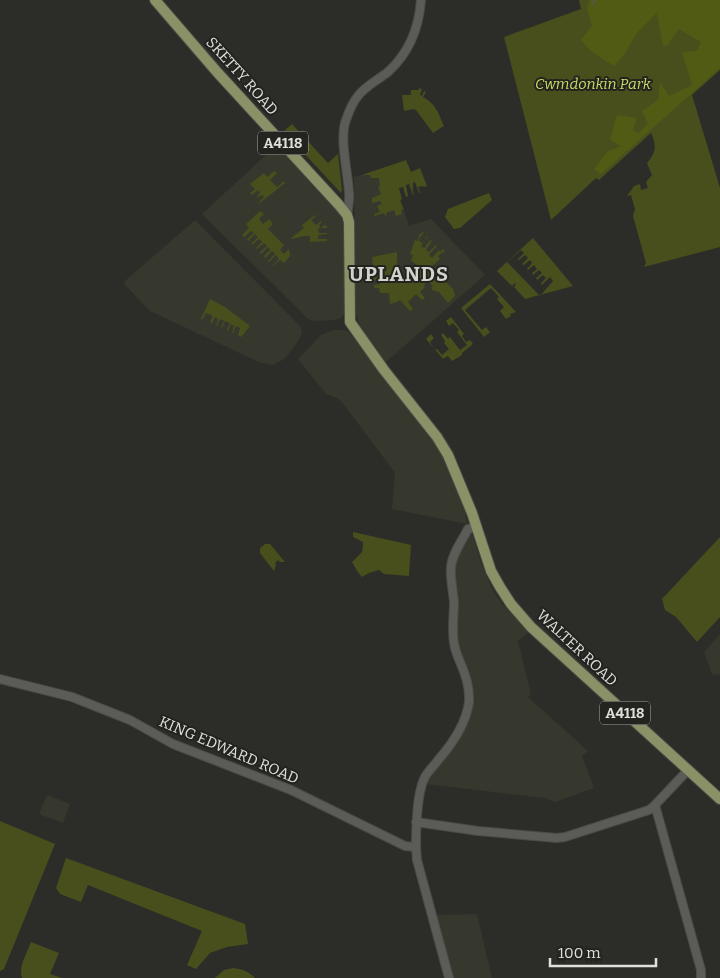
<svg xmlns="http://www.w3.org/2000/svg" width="720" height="978" font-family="Bitter,serif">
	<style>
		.built { fill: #36382d }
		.green { fill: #484f1d; fill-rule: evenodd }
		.forest { fill: #525b14 }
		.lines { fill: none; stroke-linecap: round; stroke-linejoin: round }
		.stream { stroke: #555844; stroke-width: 2 }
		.minor-casing { stroke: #4a4b46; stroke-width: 10 }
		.major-casing { stroke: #4a4b46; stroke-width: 12 }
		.minor { stroke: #5b5c57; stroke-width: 8 }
		.major { stroke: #8a9167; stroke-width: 10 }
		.labels { text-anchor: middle; stroke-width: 4; stroke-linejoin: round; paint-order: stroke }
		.shield { fill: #23231f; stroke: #a7a7a3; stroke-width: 1 }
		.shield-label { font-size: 14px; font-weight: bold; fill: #dfe0dc }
		.street-label { font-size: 15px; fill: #dfe0dc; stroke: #23231f }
		.park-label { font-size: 15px; font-style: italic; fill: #cadb64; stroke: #23231f }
		.district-label { font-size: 20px; font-weight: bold; letter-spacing: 1px; fill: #d2d3cc; stroke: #23231f }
	</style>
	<rect width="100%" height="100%" fill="#2c2d28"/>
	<!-- built -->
	<path class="built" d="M278,144L336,207L344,225L345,313L341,318L335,320L315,321L308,319L202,214Z
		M389,166L409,226L431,219L485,275L386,362L363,333L356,315L354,177Z
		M195,220L300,326L302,332L299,340L287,356L281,361L273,365L261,363L150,311L125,285L124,283L126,280Z
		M334,330H345L350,333L422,426L442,454L464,506L467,524L392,509L395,473L348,410L339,399L326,394L298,359L321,335Z
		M469,534H471L473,536L481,563L492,589L502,604L529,632L518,641L531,694L528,697L588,751L582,756L594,788L555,802L545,798L426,784L429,777L440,766L460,737L472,700L456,645L454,570L457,556Z
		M720,634V675L712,674L704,652Z
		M47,795L70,804L63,823L39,814Z
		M477,914L492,978H451L434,915Z"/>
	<!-- green -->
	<path class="green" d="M579,0H720V70L692,95L720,188V247L644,267L646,263L633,216L635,209L631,195L627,196L634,186L640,184L641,190L648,188L646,182L652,175L647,163C656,152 657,146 651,133L599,180L596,178L551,220L504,37L581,9Z
		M419,88L422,89L420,95L422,96L424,91L426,92L423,97C437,105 438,113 444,126L442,127L433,133L416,110L413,109L404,111L402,95H411V90H419Z
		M292,124L328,163L338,154L342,190L341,193L285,133V130Z
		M406,160L411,172L420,168L427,186L424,187L423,186L418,187L420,193H419L415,182L413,183C413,187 412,189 414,195H413L409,184L406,185L408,196L406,197L403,187L399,188L402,199L400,200L405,213L403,209L401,210L402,214L396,216L394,210L386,213L387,215L385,216L384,213L375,216L374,214L380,212L377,206L382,204L380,201L372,203V198L381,194L378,186H380L379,178H371L370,175H362Z
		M274,171L277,173L270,180L277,187L284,181L285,183L260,203L259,202L264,197L262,195L256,198L260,193L258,190L252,195L250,193L255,189L250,184L264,173L267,177Z
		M489,193L492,200L460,228L454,229L445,217L448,209Z
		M260,211L264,214L259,219L263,224L269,219L273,224L268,229L284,245L280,250L284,254L289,249L290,256L284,263L280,260L273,266V265L279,259L276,255L269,262L268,261L275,254L272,251L265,258L264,256L270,250L268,247L261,254L260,252L267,246L264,243L257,249L256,248L262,242L259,239L252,245L251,244L258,237L255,234L248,241L247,239L254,233L251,231L244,237L242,235L249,228L246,224Z
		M315,215L316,216L311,220L316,225L321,221L322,222L319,225L321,228L324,225L327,226V228H318L319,233H327V234L318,235V239H327V241L310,242V236H304L292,239L291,238L304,228L302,225Z
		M423,232L424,233L420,237L419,241L422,243L427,236L428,237L424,240L421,247L425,248L427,244L431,240L432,241L426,250L429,252L436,245L437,246L429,255L432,258L439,250L441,252L443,249L445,251L438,256L440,259L430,268L442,283L445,281L446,283H447L453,289L455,296L448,303L438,291L436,292L434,290L433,291L431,288L433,286L428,281L424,285L425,287L420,292L425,298L422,300L416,294L408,302L413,309L410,311L400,300L397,302L390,304L389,293H380L379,288H374V285L380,284V280H373V277H379V272L387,271L386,266L373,267L372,257L397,252V279L404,281L408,270L415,273L419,266L411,261L413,255L410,254L415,240L418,241L419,235Z
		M533,238L573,286L525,299L514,287L516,284L515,283L512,286L497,271ZM521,250L524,253L518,259L519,260L525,255L528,258L522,264L524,265L530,260L532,263L527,269L528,270L534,265L537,269L532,273L533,275L539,270L542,273L536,278L537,280L543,275L546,278L541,283L542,285L550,277L553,281L540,296L507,262Z
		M490,284L516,312L510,314L511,316L506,319L500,311L504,307L497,299L499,297L491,288L465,310L482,330L486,327L490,332L484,337L461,308Z
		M210,299L225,307L250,326L241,337L238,335L240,328L236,326L233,333H232L234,326L231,324L228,331L227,330L230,323L225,321L222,328L221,327L224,321L220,319L217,326L216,325L218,319L215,317L212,323L210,322L213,316L206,313L203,319H201Z
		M451,317L464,334L462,336L466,342L470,340L473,344L462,353V355L452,361L448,356L443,359L426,339L431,334L434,338L430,342L435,350L437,349L442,355L449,349L444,343L445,341L441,335L443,333L448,339L450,337L460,350L467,345L457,332L459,330L453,323L449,326L446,321Z
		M353,532L411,545L409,576L384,574L379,570L369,573L362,577L357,571L352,562L362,552L363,545V542L353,537Z
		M720,537V617L697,642L676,617L665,610L662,599Z
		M265,544H270L285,562H280L278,560L275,563L276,565L274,571L260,553V548Z
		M0,821L55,844L4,969L0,971Z
		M66,858L245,924L248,944L227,947L210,953L196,969L187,965L202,931L88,885L81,902L60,894L56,888Z
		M31,942L59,953L50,974L62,978H22C18,967 27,953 31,942Z
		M233,968C242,969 248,971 255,978H215L224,970Z"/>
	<!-- forest -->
	<path class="forest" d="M590,0H720V68L601,174L594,169L607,152L621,146L610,140L617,115L637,118L633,130L638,133L648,124L642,111L658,100L660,82L669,96L692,85L682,52L697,51L701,42L679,29L667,46H663L657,13L637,33L624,55L614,66L592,52L581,40L592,26L587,8Z"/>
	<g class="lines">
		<!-- stream -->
		<path class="stream" d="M592,5L595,0"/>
		<defs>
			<path id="minor" d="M347,215C348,208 350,200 349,192C348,173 339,138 346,120C349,111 352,103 358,96C365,86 378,80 388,72C409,53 419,28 421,0
				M0,679L72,697L130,720L173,744L291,790L405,846L415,847
				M655,805L701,970V978
				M416,822L478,831L557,838L565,837L649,810L655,805L688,770
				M449,978L417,860C415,842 416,793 425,777C428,771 435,765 439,759C453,743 466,724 469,702C470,687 466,675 460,662C458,657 456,652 455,648C451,633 454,617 454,602C453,591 450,578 451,567C452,554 462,541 468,529L476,527"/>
			<path id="major" d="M155,0L217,72L339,205L347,215L349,222L350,322L384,370L437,437L448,455L472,513L491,571L500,587L511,604L531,627L720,799"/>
		</defs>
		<!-- minor casing -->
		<use href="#minor" class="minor-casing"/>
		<!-- major casing -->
		<use href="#major" class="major-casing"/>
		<!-- minor -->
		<use href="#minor" class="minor"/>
		<!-- major -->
		<use href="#major" class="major"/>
	</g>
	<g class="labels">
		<!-- shield labels -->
		<g class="shield">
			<rect x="258" y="131.5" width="50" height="23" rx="4"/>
			<rect x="600" y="701.5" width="50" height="23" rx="4"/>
		</g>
		<g class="shield-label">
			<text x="283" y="148">A4118</text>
			<text x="625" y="718">A4118</text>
		</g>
		<!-- street labels -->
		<g class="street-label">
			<text transform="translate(242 76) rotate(48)" y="5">SKETTY ROAD</text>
			<text transform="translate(577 648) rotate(43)" y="5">WALTER ROAD</text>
			<text transform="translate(229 750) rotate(23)" y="5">KING EDWARD ROAD</text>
		</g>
		<!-- park labels -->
		<g class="park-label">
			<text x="593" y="89">Cwmdonkin Park</text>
		</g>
		<!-- district labels -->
		<g class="district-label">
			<text x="399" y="281">UPLANDS</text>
		</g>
	</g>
	<!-- scale -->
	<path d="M550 958v8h106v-8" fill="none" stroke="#dfe0dc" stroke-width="2.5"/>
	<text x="558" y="958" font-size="15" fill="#dfe0dc" stroke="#23231f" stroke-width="4" paint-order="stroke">100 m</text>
</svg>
